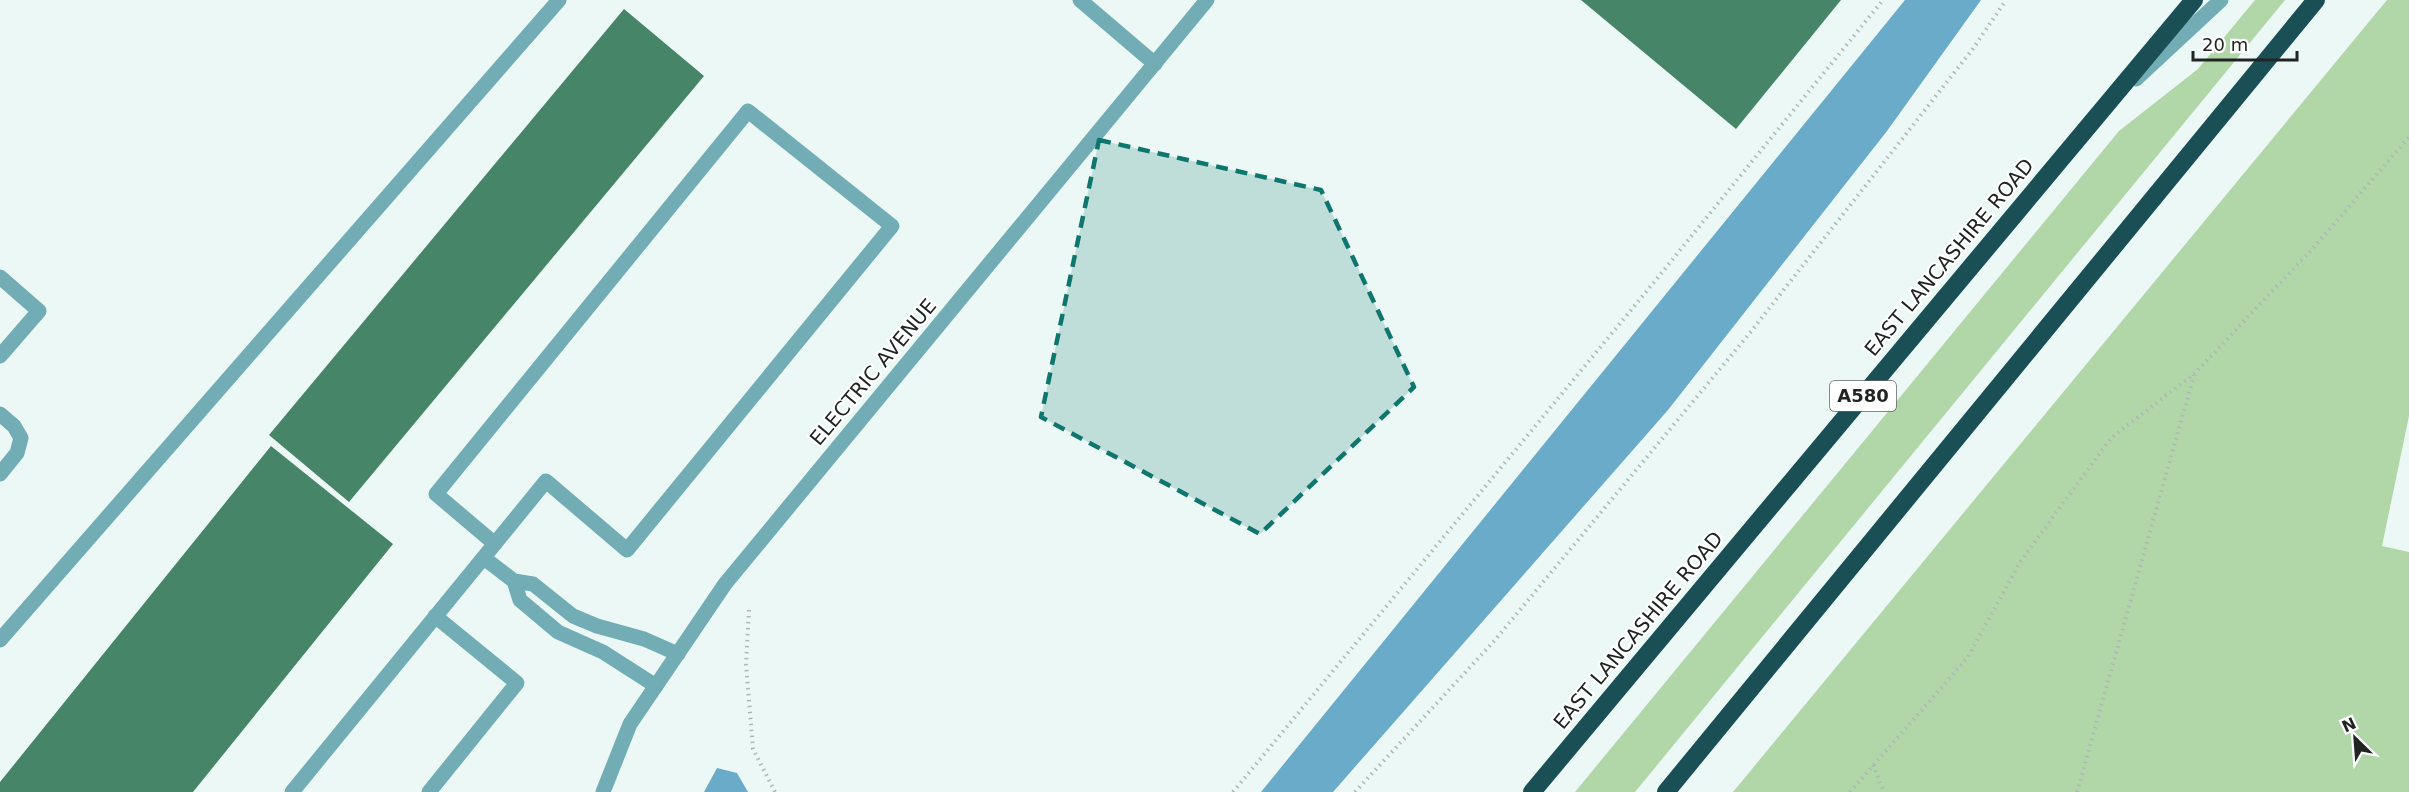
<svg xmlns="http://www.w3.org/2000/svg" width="2409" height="792" font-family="'DejaVu Sans',sans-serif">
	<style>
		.green { fill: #b1d6a8 }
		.water { fill: #6babca }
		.building { fill: #468568 }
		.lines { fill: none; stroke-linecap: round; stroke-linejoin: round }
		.path { stroke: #adb8b6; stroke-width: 4; stroke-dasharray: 1.5 4.5; stroke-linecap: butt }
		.lane { stroke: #72adb6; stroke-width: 15 }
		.street { stroke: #72adb6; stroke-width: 15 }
		.highway { stroke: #1a4f56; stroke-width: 18 }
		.marked { fill: #0f766e; fill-opacity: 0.2; stroke: #0f766e; stroke-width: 4.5; stroke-dasharray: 12 8; stroke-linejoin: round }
		.labels { text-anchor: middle; stroke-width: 4.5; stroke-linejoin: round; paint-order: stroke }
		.shield { fill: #fff; stroke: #636666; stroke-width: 1.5 }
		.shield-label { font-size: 18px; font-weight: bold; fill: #202524 }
		.street-label { font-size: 20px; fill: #202524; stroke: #fff }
	</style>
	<rect width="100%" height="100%" fill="#ebf8f6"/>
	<!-- green -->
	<path class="green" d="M2255,0H2285L1635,792H1575L2119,131L2198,69Z
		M2387,0H2409V416L2382,546L2409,552V792H1733Z"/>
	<!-- water -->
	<path class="water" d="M1905,0H1981L1887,131L1668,410L1333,792H1261Z
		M717,768L737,773L748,792H704Z"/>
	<!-- building -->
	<path class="building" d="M1581,0H1841L1736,129Z
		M624,9L704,76L349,502L269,435Z
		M271,446L393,544L193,792H0V782Z"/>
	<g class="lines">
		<!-- path -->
		<path class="path" d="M749,610L746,664L753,749L775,792
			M1873,765L1884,792
			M1233,792L1655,281L1883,0
			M1355,792L1495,640L1749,334L1972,50L2006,0
			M1850,792L1968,657L2020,562L2111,438L2194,374L2315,246L2409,137
			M2077,792L2194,375"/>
		<!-- lane -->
		<path class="lane" d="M1080,0L1155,64
			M0,277L39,311L0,356
			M0,414L14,426L21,438L17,453L0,474
			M484,558L514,581
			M0,640L559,0
			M656,686L603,652L558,632L520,600L514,581L533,584L573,616L597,626L644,639L678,654
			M292,792L546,481L627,550L892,226L748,111L436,494L495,544
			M429,792L517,683L435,616"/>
		<!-- street -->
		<path class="street" d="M2136,79L2221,0
			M603,792L630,724L725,584L1207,0"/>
		<!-- highway -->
		<path class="highway" d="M1532,792L2194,0
			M1666,792L2316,0"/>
	</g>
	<!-- marked area -->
	<path class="marked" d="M1099,140L1321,190L1414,387L1260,534L1041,417Z"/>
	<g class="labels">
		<!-- shield labels -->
		<rect class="shield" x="1830" y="381" width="66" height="30" rx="4.5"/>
		<g class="shield-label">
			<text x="1863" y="402">A580</text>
		</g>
		<!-- street labels -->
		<g class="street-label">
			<text transform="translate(1949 257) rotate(-50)" y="7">EAST LANCASHIRE ROAD</text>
			<text transform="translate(873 372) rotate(-50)" y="7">ELECTRIC AVENUE</text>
			<text transform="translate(1638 630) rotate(-50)" y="7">EAST LANCASHIRE ROAD</text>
		</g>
	</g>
	<!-- north arrow -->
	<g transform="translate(2355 738) rotate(335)" stroke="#ffffff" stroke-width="4.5" paint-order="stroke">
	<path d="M0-4.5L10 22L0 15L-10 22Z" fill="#202524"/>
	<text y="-9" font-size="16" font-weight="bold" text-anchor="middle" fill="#202524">N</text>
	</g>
	<!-- scale -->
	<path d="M2193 51v9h104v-9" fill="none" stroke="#202524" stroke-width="3"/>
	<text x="2202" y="51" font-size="18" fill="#202524" stroke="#ffffff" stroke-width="4.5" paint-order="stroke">20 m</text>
</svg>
